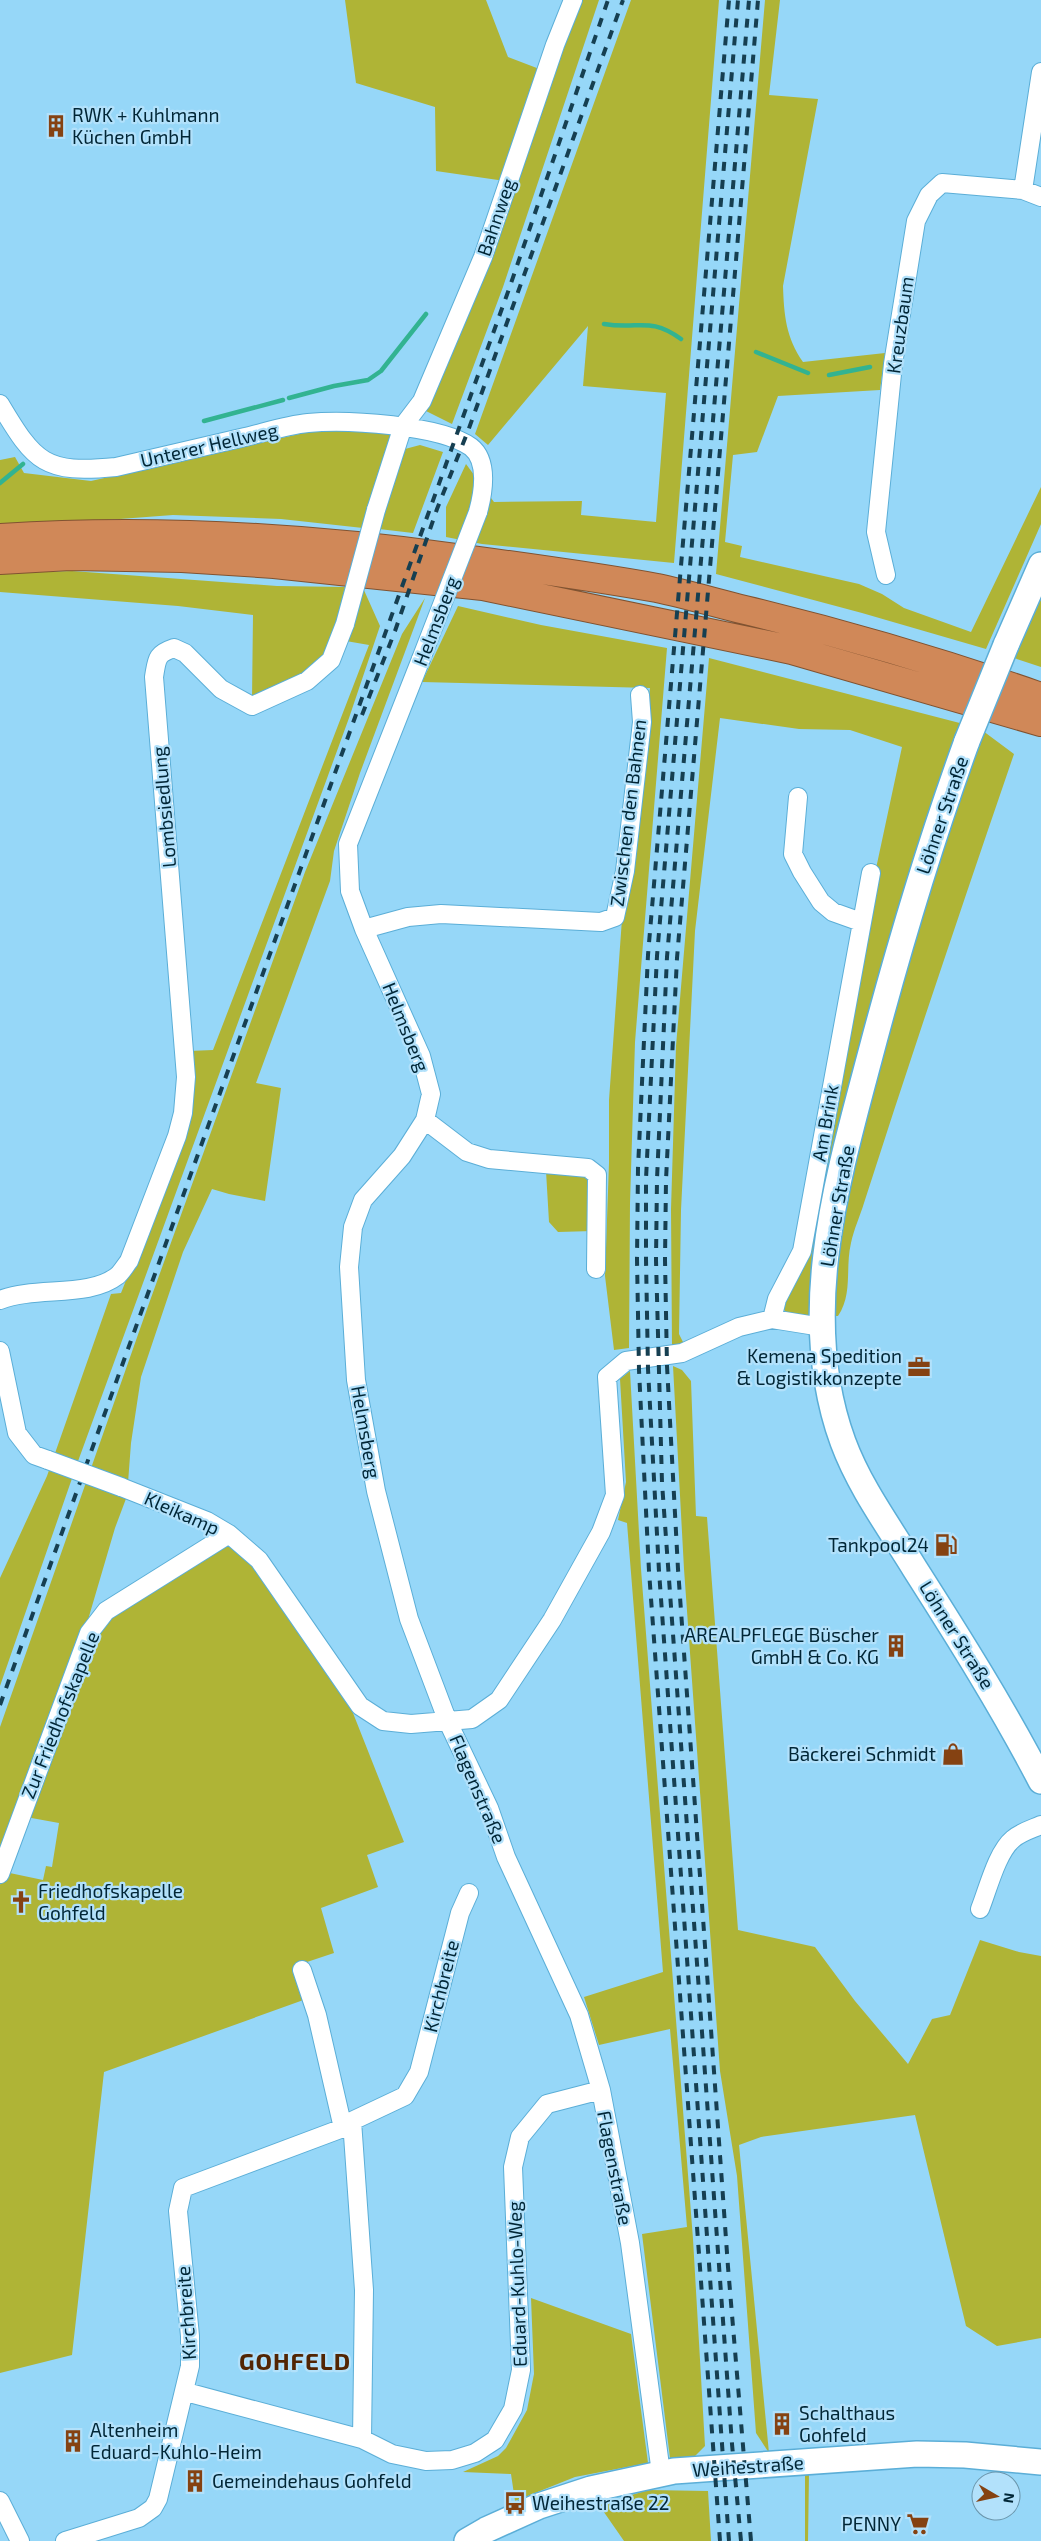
<svg xmlns="http://www.w3.org/2000/svg" width="1041" height="2541" font-family="'Exo 2',sans-serif">
	<style>
		.green { fill: #afb436 }
		.lines { fill: none; stroke-linecap: round; stroke-linejoin: round }
		.stream { stroke: #32b391; stroke-width: 4.5 }
		.minor-casing { stroke: #5baed7; stroke-width: 20 }
		.secondary-casing { stroke: #5baed7; stroke-width: 28 }
		.trunk-casing { stroke: #805331; stroke-width: 30 }
		.minor { stroke: #fff; stroke-width: 18 }
		.secondary { stroke: #fff; stroke-width: 25 }
		.trunk { stroke: #d08858; stroke-width: 28 }
		.rail { stroke: #163f51; stroke-width: 4; stroke-dasharray: 9 9; stroke-linecap: butt }
		.minor-bridge-casing { stroke: #5baed7; stroke-width: 20; stroke-linecap: butt }
		.secondary-bridge-casing { stroke: #5baed7; stroke-width: 28; stroke-linecap: butt }
		.minor-bridge { stroke: #fff; stroke-width: 18 }
		.secondary-bridge { stroke: #fff; stroke-width: 25 }
		.labels { text-anchor: middle; stroke-width: 4.5; stroke-linejoin: round; paint-order: stroke }
		.poi-label { font-size: 19px; fill: #012636; stroke: #b2e1fb; text-anchor: start }
		.street-label { font-size: 19px; fill: #012636; stroke: #b2e1fb }
		.district-label { font-size: 24px; font-weight: bold; letter-spacing: 1px; fill: #522503; stroke: #b2e1fb }
	</style>
	<rect width="100%" height="100%" fill="#96d7f8"/>
	<!-- green -->
	<path class="green" d="M345,0H486L508,57L542,70L505,181L436,171L435,107L356,83Z
		M579,0H599L503,287L452,424L426,411V403Z
		M631,0H719L674,563L482,544L446,537V507L466,464L494,502L582,501L581,515L656,522L666,393L583,386L588,326L488,445L475,434Z
		M765,0H780L769,95L818,99L783,286C784,315 786,338 803,362L885,353L880,390L778,396L757,452L733,455L725,542L742,546L740,557L859,584L882,594L904,608L971,632L1041,487V524L986,649L862,613L716,574Z
		M344,428L393,432L363,528L281,519L173,515L0,528V460L15,457L24,473L91,481L308,432Z
		M420,445L443,452L413,533L379,529L384,509L405,449Z
		M72,571L277,586L345,587L330,649L312,670L252,699L253,615L178,606L0,592V573Z
		M363,588L380,626L349,718L77,1464L0,1686V1578L47,1476L111,1294L121,1293L182,1139L189,1051L213,1050L369,645L346,641Z
		M425,598L360,773L334,851L330,881L256,1083L281,1088L265,1201L229,1194L212,1189L183,1252L141,1377L131,1443L127,1496L115,1528L85,1630L0,1861V1727L147,1309L305,872L402,634Z
		M1041,599V667L1014,658Z
		M458,606L541,625L667,648L635,1042L630,1203L629,1348L614,1350L605,1276L609,1163V1100L622,919L631,872L650,688L422,682Z
		M709,658L979,728L1014,754C963,903 912,1053 864,1203C860,1216 854,1229 851,1243C845,1268 853,1294 838,1316H790L782,1308L902,747L850,730L799,729L720,718L695,931L681,1210L679,1334L684,1344L672,1345L671,1209L676,1046Z
		M546,1171L586,1174L592,1182L593,1231L558,1232L549,1222Z
		M673,1366L682,1370L691,1381L696,1516L707,1517L738,1930L815,1947L855,2001L908,2064L932,2019L950,2015L980,1940L1019,1952L1041,1956V2338L997,2346L966,2326L915,2115L761,2137L739,2145L769,2453L756,2433L737,2176L720,2071L684,1569Z
		M630,1371L641,1569L693,2239L705,2446L692,2459L670,2458L642,2234L687,2227L670,2029L599,2045L584,1997L663,1972L627,1523L618,1520L626,1482L620,1379Z
		M227,1543L255,1565L351,1708L404,1842L367,1855L378,1887L321,1908L334,1953L298,1965L309,1998L104,2072L72,2355L0,2373V1885L5,1872L43,1880L46,1866L52,1867L59,1823L26,1817L104,1618Z
		M531,2298L631,2334L648,2463L575,2477L515,2501L511,2474L463,2472L498,2456L506,2448L527,2410L534,2374Z
		M805,2473H809L808,2541H805Z
		M648,2490L708,2491L711,2541H624L599,2505Z"/>
	<g class="lines">
		<!-- stream -->
		<path class="stream" d="M604,324C639,330 649,316 681,339
			M756,352L808,373
			M829,375L870,367
			M289,398L334,386L368,380L381,371L426,314
			M204,421L283,400
			M0,483L23,464"/>
		<defs>
			<path id="minor" d="M1023,190L1041,72
				M0,404C35,463 45,474 116,467C159,457 202,447 245,437C266,432 287,425 308,423C346,419 440,425 471,447C489,461 483,494 478,512
				M376,510L403,426L422,401L483,257L555,45L573,0
				M886,575L876,532L893,364L916,221L929,195L942,183L1023,190L1041,197
				M421,659L348,844L350,891L364,929L421,1056L431,1094L425,1120L402,1156L363,1200L353,1227L349,1267L356,1380L376,1491L409,1619L448,1722L489,1808L506,1857L579,2015L601,2090L630,2243L661,2473
				M798,797L793,854L802,872L821,902L833,912L861,922
				M364,929L408,917L441,914L601,922L615,917L625,871L642,722L640,695
				M425,1120L467,1152L489,1159L588,1168L597,1175L596,1269
				M0,1300C36,1286 89,1298 117,1276C121,1273 125,1266 129,1261L177,1136L183,1113L186,1077L154,677C157,659 156,654 174,648L185,653L221,689L252,706L307,681L331,660L345,624
				M772,1319L777,1299L802,1251L871,873
				M0,1351L17,1433L34,1455L48,1460
				M121,1487L207,1521L229,1534L259,1560L360,1706L383,1721L411,1724L472,1719L499,1700L552,1620L601,1532L615,1495L607,1377L626,1361L682,1353L739,1327L772,1319L822,1327
				M0,1874L89,1633L106,1611L229,1534
				M980,1909C988,1889 997,1852 1013,1839C1021,1832 1032,1829 1041,1825
				M302,1970L317,2015L343,2128
				M352,2121L364,2290L362,2439
				M186,2392L362,2439L392,2454L426,2461L452,2460L475,2453L495,2440L513,2409L521,2370L513,2167L520,2137L547,2104L601,2090
				M0,2501L20,2541
				M65,2541L139,2518L153,2508L158,2499L190,2366V2336L178,2211L183,2188L343,2128L352,2121L405,2096L419,2072L460,1913L469,1893"/>
			<path id="secondary" d="M1006,645L1041,565
				M967,741C931,840 901,940 874,1041C840,1170 795,1311 843,1442C860,1488 890,1528 915,1569C959,1638 1003,1708 1041,1781
				M467,2541L486,2530L539,2506L591,2489L674,2471L917,2454L965,2455L1041,2462"/>
			<path id="trunk" d="M0,538C154,528 304,537 457,558C523,567 591,576 657,588C686,594 716,603 745,610C845,634 943,663 1041,697
				M0,560L70,556L182,558L274,564L483,586L792,650L1041,722"/>
		</defs>
		<!-- minor casing -->
		<use href="#minor" class="minor-casing"/>
		<!-- secondary casing -->
		<use href="#secondary" class="secondary-casing"/>
		<!-- trunk casing -->
		<use href="#trunk" class="trunk-casing"/>
		<!-- minor -->
		<use href="#minor" class="minor"/>
		<!-- secondary -->
		<use href="#secondary" class="secondary"/>
		<!-- trunk -->
		<use href="#trunk" class="trunk"/>
		<!-- rail -->
		<path class="rail" d="M362,715L395,631L437,509L468,431L623,0
			M0,1705L509,289L608,0
			M720,2541L649,1571L639,1370L637,1259L638,1168L648,955L729,0
			M729,2541L659,1571L648,1369L646,1259V1179L657,956L738,0
			M741,2541L732,2444L662,1483L656,1260L657,1179L667,957L749,0
			M751,2541L728,2267L678,1569L667,1366L665,1260L666,1180L677,958L758,0"/>
		<defs>
			<path id="minor-bridge" d="M345,624L376,510
				M421,659L478,512
				M48,1460L121,1487"/>
			<path id="secondary-bridge" d="M967,741L1006,645"/>
		</defs>
		<!-- minor-bridge casing -->
		<use href="#minor-bridge" class="minor-bridge-casing"/>
		<!-- secondary-bridge casing -->
		<use href="#secondary-bridge" class="secondary-bridge-casing"/>
		<!-- minor-bridge -->
		<use href="#minor-bridge" class="minor-bridge"/>
		<!-- secondary-bridge -->
		<use href="#secondary-bridge" class="secondary-bridge"/>
	</g>
	<!-- icons -->
	<defs>
		<symbol id="building-bare" viewBox="-9 -9 18 18"><path d="M-4-6H4V6H1V3H-1V6H-4ZM-2.5-4.3h1.7v1.8h-1.7ZM.8-4.3h1.7v1.8H.8ZM-2.5-1h1.7V.8h-1.7ZM.8-1h1.7V.8H.8Z" fill="#854212" stroke="#b2e1fb" stroke-width="2.5" paint-order="stroke"/></symbol>
		<symbol id="office-bare" viewBox="-9 -9 18 18"><path d="M-6-3h4V-5.5h4V-3h4V5H-6ZM-1-4.5V-3h2v-1.5ZM-6 0V1H6V0Z" fill="#854212" stroke="#b2e1fb" stroke-width="2.5" paint-order="stroke"/></symbol>
		<symbol id="fuel-bare" viewBox="-9 -9 18 18"><path d="M-5.5-6h7V0h2V4h1.3V-2.5L3-4.5l.8-.8L6-3V5H2.5V1h-1V6h-7ZM-4.2-4.7v3.2H.2V-4.7Z" fill="#854212" stroke="#b2e1fb" stroke-width="2.5" paint-order="stroke"/></symbol>
		<symbol id="shop-bare" viewBox="-9 -9 18 18"><path d="M-5-2.5h2.3a2.7 3.5 0 0 1 5.4 0H5L5.5 6h-11ZM-1.5-2.5h3a1.5 2.3 0 0 0-3 0Z" fill="#854212" stroke="#b2e1fb" stroke-width="2.5" paint-order="stroke"/></symbol>
		<symbol id="church-bare" viewBox="-9 -9 18 18"><path d="M-1.2-6h2.4v3.5h3.3v2.4h-3.3V6h-2.4V-.1h-3.3v-2.4h3.3Z" fill="#854212" stroke="#b2e1fb" stroke-width="2.5" paint-order="stroke"/></symbol>
		<symbol id="bus-bare" viewBox="-9 -9 18 18"><path d="M-5-6H5V4H4V6H2V4H-2V6H-4V4H-5ZM-3.5-4V0h7V-4ZM-3.5 1.2v1.5H-2V1.2ZM2 1.2v1.5H3.5V1.2Z" fill="#854212" stroke="#b2e1fb" stroke-width="2.5" paint-order="stroke"/></symbol>
		<symbol id="supermarket-bare" viewBox="-9 -9 18 18"><path d="M-6-5.5h2.5l.6 2H6L4.5 2H-2.5L-4.4-4H-6ZM-1.5 3.2a1.3 1.3 0 1 0 .1 0ZM3 3.2a1.3 1.3 0 1 0 .1 0Z" fill="#854212" stroke="#b2e1fb" stroke-width="2.5" paint-order="stroke"/></symbol>
	</defs>
	<g fill-rule="evenodd">
		<use href="#building-bare" x="40" y="110" width="32" height="32"/>
		<use href="#office-bare" x="903" y="1351" width="32" height="32"/>
		<use href="#fuel-bare" x="930" y="1529" width="32" height="32"/>
		<use href="#building-bare" x="880" y="1630" width="32" height="32"/>
		<use href="#shop-bare" x="937" y="1738" width="32" height="32"/>
		<use href="#church-bare" x="5" y="1886" width="32" height="32"/>
		<use href="#building-bare" x="766" y="2408" width="32" height="32"/>
		<use href="#building-bare" x="57" y="2425" width="32" height="32"/>
		<use href="#building-bare" x="179" y="2465" width="32" height="32"/>
		<use href="#bus-bare" x="499" y="2487" width="32" height="32"/>
		<use href="#supermarket-bare" x="902" y="2508" width="32" height="32"/>
	</g>
	<g class="labels">
		<!-- poi labels -->
		<g class="poi-label">
			<text x="72" y="122">RWK + Kuhlmann<tspan x="72" dy="22">Küchen GmbH</tspan></text>
			<text x="902" y="1363" text-anchor="end">Kemena Spedition<tspan x="902" dy="22">&amp; Logistikkonzepte</tspan></text>
			<text x="929" y="1552" text-anchor="end">Tankpool24</text>
			<text x="879" y="1642" text-anchor="end">AREALPFLEGE Büscher<tspan x="879" dy="22">GmbH &amp; Co. KG</tspan></text>
			<text x="936" y="1761" text-anchor="end">Bäckerei Schmidt</text>
			<text x="38" y="1898">Friedhofskapelle<tspan x="38" dy="22">Gohfeld</tspan></text>
			<text x="799" y="2420">Schalthaus<tspan x="799" dy="22">Gohfeld</tspan></text>
			<text x="90" y="2437">Altenheim<tspan x="90" dy="22">Eduard-Kuhlo-Heim</tspan></text>
			<text x="212" y="2488">Gemeindehaus Gohfeld</text>
			<text x="532" y="2510">Weihestraße 22</text>
			<text x="901" y="2531" text-anchor="end">PENNY</text>
		</g>
		<!-- street labels -->
		<g class="street-label">
			<text transform="translate(496 217) rotate(-71)" y="7">Bahnweg</text>
			<text transform="translate(900 325) rotate(-82)" y="7">Kreuzbaum</text>
			<text transform="translate(209 445) rotate(-13)" y="7">Unterer Hellweg</text>
			<text transform="translate(436 621) rotate(-69)" y="7">Helmsberg</text>
			<text transform="translate(164 807) rotate(-95)" y="7">Lombsiedlung</text>
			<text transform="translate(628 813) rotate(-83)" y="7">Zwischen den Bahnen</text>
			<text transform="translate(942 815) rotate(-71)" y="7">Löhner Straße</text>
			<text transform="translate(406 1027) rotate(68)" y="7">Helmsberg</text>
			<text transform="translate(825 1123) rotate(-80)" y="7">Am Brink</text>
			<text transform="translate(837 1206) rotate(-80)" y="7">Löhner Straße</text>
			<text transform="translate(366 1432) rotate(80)" y="7">Helmsberg</text>
			<text transform="translate(182 1513) rotate(24)" y="7">Kleikamp</text>
			<text transform="translate(957 1635) rotate(58)" y="7">Löhner Straße</text>
			<text transform="translate(60 1715) rotate(-68)" y="7">Zur Friedhofskapelle</text>
			<text transform="translate(478 1789) rotate(67)" y="7">Flagenstraße</text>
			<text transform="translate(441 1986) rotate(-76)" y="7">Kirchbreite</text>
			<text transform="translate(615 2168) rotate(79)" y="7">Flagenstraße</text>
			<text transform="translate(517 2284) rotate(-92)" y="7">Eduard-Kuhlo-Weg</text>
			<text transform="translate(186 2313) rotate(-94)" y="7">Kirchbreite</text>
			<text transform="translate(748 2466) rotate(-4)" y="7">Weihestraße</text>
		</g>
		<!-- district labels -->
		<g class="district-label">
			<text x="295" y="2370">GOHFELD</text>
		</g>
	</g>
	<!-- north arrow -->
	<g transform="translate(996 2496) rotate(99)"><circle r="24" fill="#b2e1fb" stroke="#6b96ac"/>
	<path d="M0-4L9 19L0 12L-9 19Z" fill="#854212"/>
	<text y="-8" font-size="14" font-weight="bold" text-anchor="middle" fill="#012636">N</text>
	</g>
</svg>
